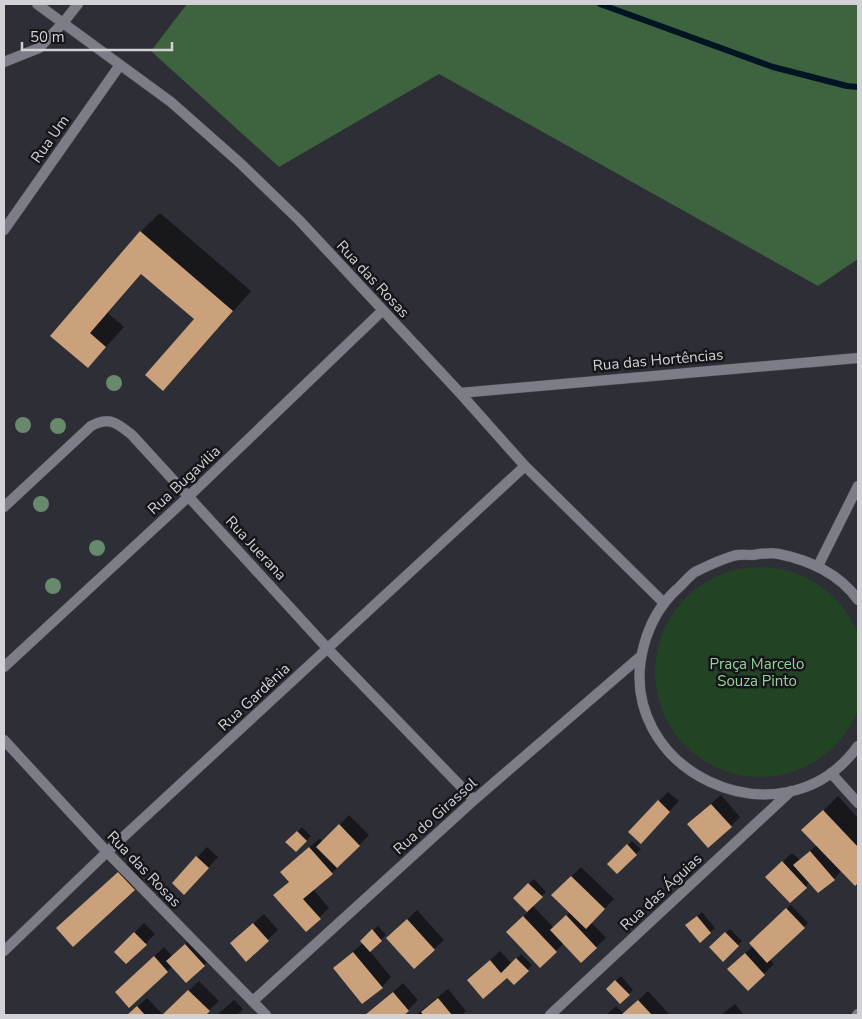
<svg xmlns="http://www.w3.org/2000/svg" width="862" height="1019" font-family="'Nunito Sans',sans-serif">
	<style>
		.green { fill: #234325 }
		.forest { fill: #3d633f }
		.shadow { fill: #0007 }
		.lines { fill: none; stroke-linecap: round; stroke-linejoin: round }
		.stream { stroke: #001524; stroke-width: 6 }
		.building { fill: #caa17a }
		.lane-casing { stroke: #4a4a51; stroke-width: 11 }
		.street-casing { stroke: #4a4a51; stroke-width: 11 }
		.lane { stroke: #7c7d86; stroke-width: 10 }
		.street { stroke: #7c7d86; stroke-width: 10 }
		.tree { fill: #67896c }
		.labels { text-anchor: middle; stroke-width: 5; stroke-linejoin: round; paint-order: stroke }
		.street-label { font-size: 15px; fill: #d1d1d6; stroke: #16161a }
		.park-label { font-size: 15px; fill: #97d398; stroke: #16161a }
	</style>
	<rect width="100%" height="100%" fill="#2d2e36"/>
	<!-- green -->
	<path class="green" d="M655 672a105 105 0 1 1 210 0a105 105 0 1 1-210 0Z"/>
	<!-- forest -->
	<path class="forest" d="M187,4H858V259L818,286L439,74L279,167L151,51Z"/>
	<!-- shadow -->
	<path class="shadow" d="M160,213L251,291L182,370L163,389L196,319L142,273L108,313L124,327L88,367L52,336L140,232Z
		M668,792L679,801L650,832L659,801Z
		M721,795L740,817L731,826L698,815Z
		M838,796L858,818V882L855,884L842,870L834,879L810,882L790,901L777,867L792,853L800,860L817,845L818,816Z
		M349,815L369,835L332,873L313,889L329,908L306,930L285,886L290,881L281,872L320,838L323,842Z
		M302,827L311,836L296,850L287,842Z
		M632,841L641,849L617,872L609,864Z
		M207,847L218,857L194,884L173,883Z
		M128,863L144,880L134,889L67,919Z
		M581,867L614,899L591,922L606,938L581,961L564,943L540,966L517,923L528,912L514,898L534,879L546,892L532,905L554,928L570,912L553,895Z
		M791,905L808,923L769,959L774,964L748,989L739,959L753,946L771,923Z
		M417,910L444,940L414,967L397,929Z
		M702,912L715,928L700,941L691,921Z
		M264,914L278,930L246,960L241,934Z
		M144,923L155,934L126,963L115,952Z
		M378,926L386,935L369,950L391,977L382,987L334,968L363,943L366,936Z
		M730,929L742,941L723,960L711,947Z
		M195,935L213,956L204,965L173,966L130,1006L126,983L164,947L172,956Z
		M500,951L512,964L521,954L532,965L514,983L507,976L478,971Z
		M621,976L633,990L620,1002L607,989Z
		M199,981L219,1001L204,1015H164Z
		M403,983L418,1000L408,1010L402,1015H367Z
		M448,989L466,1011L462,1015H416Z
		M648,991L670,1015H606L616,1006L624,1014Z
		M147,998L163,1015H129L137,1007Z
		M234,1000L243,1009L237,1015H217Z
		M735,1004L744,1015H721Z"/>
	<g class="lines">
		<!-- stream -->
		<path class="stream" d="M600,4L773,67L847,86L858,87"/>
	</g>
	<!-- building -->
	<path class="building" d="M140,231L233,311L163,391L145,375L194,319L141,274L90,333L106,347L88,368L50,336Z
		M658,800L670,812L641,844L628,832Z
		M711,804L732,827L708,848L687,824Z
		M823,810L858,847V883L855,886L801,830Z
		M339,824L360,846L337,868L316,847Z
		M297,831L307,841L296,852L285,842Z
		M627,844L637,855L617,874L607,864Z
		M309,847L333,874L303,899L321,919L306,932L273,895L289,882L280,872Z
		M810,851L835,880L818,893L793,865Z
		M196,856L209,868L184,895L172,883Z
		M782,861L807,888L790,903L765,877Z
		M118,872L135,890L73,947L56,928Z
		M571,876L605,909L586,929L551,895Z
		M528,883L543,897L527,912L513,898Z
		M786,908L805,928L767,963L749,943Z
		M566,915L597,948L581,963L550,930Z
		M523,916L557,952L540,968L506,932Z
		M697,916L711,933L700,943L685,925Z
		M407,919L435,950L414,969L386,938Z
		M253,923L269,941L246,962L230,943Z
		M372,929L382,941L370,952L360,941Z
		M134,932L147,945L126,964L114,952Z
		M725,932L739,946L723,962L709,947Z
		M185,944L205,966L186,983L166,961Z
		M353,952L383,988L362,1004L333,968Z
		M745,953L765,975L748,991L727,969Z
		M154,956L168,972L129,1008L115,992Z
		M516,958L529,971L514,985L507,978L483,999L467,980L490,960L501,973Z
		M615,980L630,995L620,1004L606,989Z
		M188,990L210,1011L206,1015H162Z
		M393,992L409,1011L404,1015H365Z
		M438,998L452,1015H423L421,1012Z
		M638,1000L652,1015H621Z
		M137,1006L145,1015H127Z"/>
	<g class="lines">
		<defs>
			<path id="lane" d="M4,62L39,48L63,23L78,4"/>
			<path id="street" d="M37,4L171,102L240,163L299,220L460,393L525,466L663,602
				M4,230L120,65
				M460,393L858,358
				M4,507L91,426C110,416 117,423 132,435L328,649L474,800
				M818,566L858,486
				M858,600C840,574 809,560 779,554C770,552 761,554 752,555C746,555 739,554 733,556C723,559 705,567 695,572C688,577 682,585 676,590C659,606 650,623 644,645C610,770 782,851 858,746
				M4,667L188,497L382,311
				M4,740L107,852L266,1015
				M831,773L858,803
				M4,951L107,852L525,466
				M253,1001L474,800L641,656
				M550,1015L791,791
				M857,1015L858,1014"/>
		</defs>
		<!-- lane casing -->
		<use href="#lane" class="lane-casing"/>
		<!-- street casing -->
		<use href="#street" class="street-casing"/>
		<!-- lane -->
		<use href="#lane" class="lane"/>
		<!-- street -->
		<use href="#street" class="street"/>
	</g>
	<!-- trees -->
	<g class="tree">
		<circle cx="114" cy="383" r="8"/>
		<circle cx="23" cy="425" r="8"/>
		<circle cx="58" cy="426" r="8"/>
		<circle cx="41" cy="504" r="8"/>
		<circle cx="97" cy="548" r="8"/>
		<circle cx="53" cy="586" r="8"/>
	</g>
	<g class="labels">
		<!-- street labels -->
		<g class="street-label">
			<text transform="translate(50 139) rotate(-55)" y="5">Rua Um</text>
			<text transform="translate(373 279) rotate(47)" y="5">Rua das Rosas</text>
			<text transform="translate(658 360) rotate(-5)" y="5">Rua das Hortências</text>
			<text transform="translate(184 480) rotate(-43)" y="5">Rua Bugavilia</text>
			<text transform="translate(256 548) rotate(47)" y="5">Rua Juerana</text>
			<text transform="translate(254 697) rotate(-43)" y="5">Rua Gardênia</text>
			<text transform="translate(435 816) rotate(-42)" y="5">Rua do Girassol</text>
			<text transform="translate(144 869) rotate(46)" y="5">Rua das Rosas</text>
			<text transform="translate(661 892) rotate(-43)" y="5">Rua das Águias</text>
		</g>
		<!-- park labels -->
		<g class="park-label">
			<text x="757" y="669">Praça Marcelo<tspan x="757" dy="17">Souza Pinto</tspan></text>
		</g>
	</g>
	<!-- border -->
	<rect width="862" height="1019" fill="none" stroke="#d1d1d6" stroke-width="10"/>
	<!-- scale -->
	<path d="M22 42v8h150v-8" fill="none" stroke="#d1d1d6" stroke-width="2.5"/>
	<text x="30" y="42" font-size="15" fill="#d1d1d6" stroke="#16161a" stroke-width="4" paint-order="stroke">50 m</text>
</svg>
